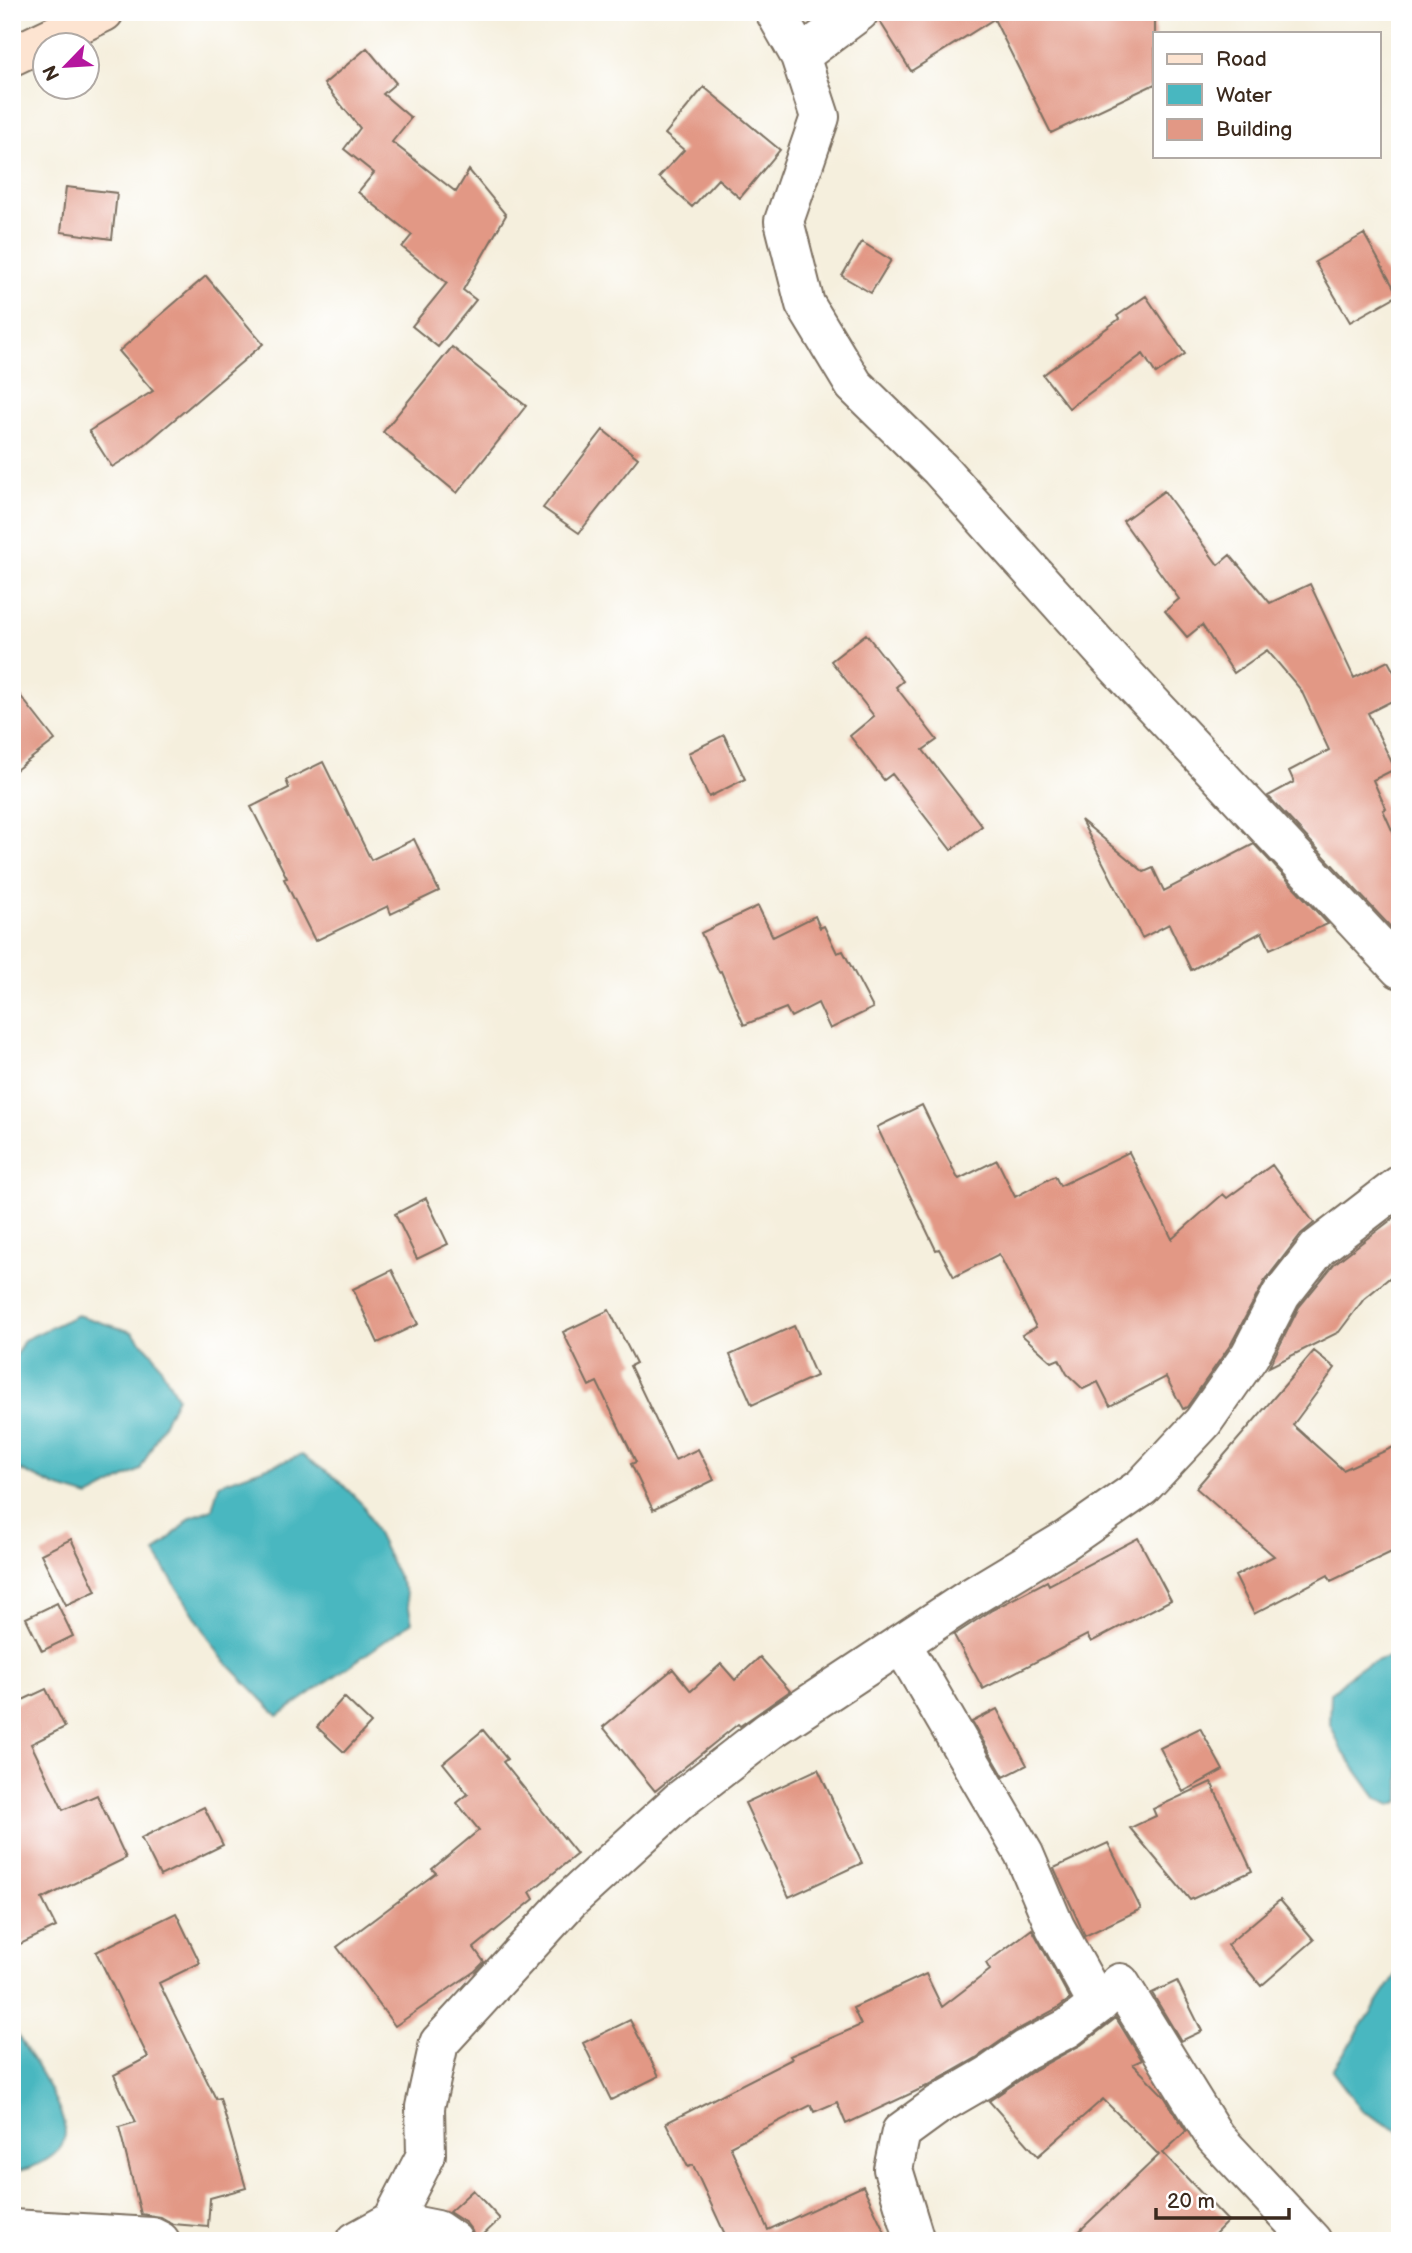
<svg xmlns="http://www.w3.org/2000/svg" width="1412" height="2253" font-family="'Balsamiq Sans',sans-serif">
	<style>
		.water { fill: #48b7c0; stroke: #42706f; stroke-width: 2 }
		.building { fill: #e29885 }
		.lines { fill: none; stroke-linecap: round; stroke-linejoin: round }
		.street-casing { stroke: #7c6f61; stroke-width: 42 }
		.secondary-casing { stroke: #7c6f61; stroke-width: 42 }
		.street { stroke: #fff; stroke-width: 38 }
		.secondary { stroke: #fde4d1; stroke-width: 38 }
	</style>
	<rect width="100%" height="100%" fill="#fff"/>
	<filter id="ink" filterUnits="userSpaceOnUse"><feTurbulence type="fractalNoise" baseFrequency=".0143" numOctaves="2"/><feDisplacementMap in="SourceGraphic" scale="14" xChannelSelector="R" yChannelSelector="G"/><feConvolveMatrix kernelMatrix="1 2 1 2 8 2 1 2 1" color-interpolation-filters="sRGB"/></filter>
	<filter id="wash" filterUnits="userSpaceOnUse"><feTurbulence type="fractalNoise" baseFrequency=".00686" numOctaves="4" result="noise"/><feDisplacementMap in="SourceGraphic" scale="28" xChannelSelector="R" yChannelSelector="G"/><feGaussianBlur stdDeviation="1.57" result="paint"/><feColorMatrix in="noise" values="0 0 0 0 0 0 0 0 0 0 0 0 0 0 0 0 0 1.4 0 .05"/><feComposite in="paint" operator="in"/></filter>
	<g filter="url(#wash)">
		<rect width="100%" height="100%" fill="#f5efdd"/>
		<!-- water -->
		<path class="water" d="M77,1315L132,1332L154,1355L177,1397L140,1470L89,1497L56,1487L12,1466V1363L24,1340Z
			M302,1455L338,1480L363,1505L406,1593L412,1622L278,1716L221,1657L155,1553L191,1517L212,1509L219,1484Z
			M1386,1657L1400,1663V1801L1391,1805L1377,1799L1341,1749L1330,1724L1331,1693L1357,1669Z
			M1400,1969V2132L1362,2111L1332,2071Z
			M12,2027C26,2049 66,2109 65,2133C64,2157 32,2169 12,2172Z"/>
		<g id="blocks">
			<!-- building -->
			<path class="building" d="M880,12H1155V84L1051,133L994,19L911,71L879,20Z
				M367,48L396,83L383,94L411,118L392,142L456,192L469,170L506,215L463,290L476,300L438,347L412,326L447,283L402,247L412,235L358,192L374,173L344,149L360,128L324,84Z
				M704,87L780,150L740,198L718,179L692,207L659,177L684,150L665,134Z
				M66,187L117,193L112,239L61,232Z
				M1364,234L1398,295L1350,322L1315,262Z
				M862,242L891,260L871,293L842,276Z
				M206,276L263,344L135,453L112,467L89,431L153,391L119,351Z
				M1146,296L1185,354L1156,374L1143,354L1069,408L1043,375L1119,319L1117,316Z
				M452,347L526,406L457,493L383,432Z
				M603,430L638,458L579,533L543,508Z
				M1164,491L1218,565L1230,555L1270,603L1310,584L1354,678L1388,661L1400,683V697L1368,713L1395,769L1373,780L1386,809L1383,810L1400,848V937L1268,796L1294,782L1289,771L1329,750L1301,690L1267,650L1234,673L1202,625L1187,637L1165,611L1179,599L1123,521Z
				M866,634L903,681L896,687L937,740L923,750L982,826L951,850L892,774L884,780L850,736L874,716L831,661Z
				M12,685L55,740L12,773Z
				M724,735L745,779L709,797L688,753Z
				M323,762L371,860L414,839L439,891L391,914L388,906L315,941L284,879L287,878L251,807L289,788L286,780Z
				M1081,820L1144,872L1153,868L1164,891L1254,844L1328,924L1270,949L1262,932L1191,970L1169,924L1142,938Z
				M758,906L773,937L815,916L820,928L824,926L837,953L843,951L873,1008L830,1029L818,1003L791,1017L786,1008L744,1025L721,971L719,972L701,933Z
				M922,1105L957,1177L959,1179L997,1160L1015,1197L1055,1176L1060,1186L1129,1152L1172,1239L1223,1194L1227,1198L1272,1165L1314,1223L1301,1234L1264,1282L1231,1344L1187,1407L1183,1409L1166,1377L1110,1406L1098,1382L1083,1389L1067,1374L1059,1359L1052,1362L1022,1335L1036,1327L999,1254L954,1277L939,1249L936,1250L877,1127Z
				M426,1198L448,1244L417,1259L395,1214Z
				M1400,1213V1269L1364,1299L1339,1332L1269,1367L1299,1307L1334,1264Z
				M392,1270L418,1324L378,1343L353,1289Z
				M609,1310L636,1363L630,1366L675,1460L698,1449L714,1480L653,1510L631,1464L636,1462L597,1382L589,1386L563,1332Z
				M794,1326L816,1376L752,1405L730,1355Z
				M1314,1351L1335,1368L1293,1425L1343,1470L1400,1444V1548L1331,1581L1328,1575L1254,1614L1235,1576L1274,1556L1196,1488Z
				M1138,1538L1171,1600L1091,1642L1087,1635L983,1689L954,1635L992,1610L1047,1581L1049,1585Z
				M71,1539L96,1591L66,1605L41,1554Z
				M57,1603L73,1636L42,1651L26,1618Z
				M760,1657L790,1691L740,1726L738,1724L655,1791L603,1727L673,1669L691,1691L721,1664L735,1680Z
				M46,1689L65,1727L31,1744L63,1810L97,1795L126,1858L42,1899L56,1927L12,1948V1705Z
				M344,1697L371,1723L344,1752L317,1727Z
				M997,1709L1027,1765L1004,1777L972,1722Z
				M1200,1728L1223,1770L1183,1792L1160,1748Z
				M483,1730L507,1759L503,1762L577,1854L530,1892L534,1899L474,1948L484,1962L475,1971L395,2026L337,1947L436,1873L432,1869L479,1830L457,1803L468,1794L443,1763Z
				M818,1769L862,1863L789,1897L745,1803Z
				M1211,1782L1252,1871L1190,1900L1130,1828L1156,1816L1153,1809Z
				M204,1807L223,1845L160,1876L141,1838Z
				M1108,1843L1141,1909L1085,1936L1054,1868Z
				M1280,1900L1314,1940L1261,1986L1227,1945Z
				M176,1913L200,1963L159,1983L216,2099L220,2098L246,2188L210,2198L208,2227L173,2224L161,2217L141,2214L119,2127L136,2122L114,2075L148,2057L96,1952Z
				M1032,1929L1070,1999L1056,2009L1015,2031L976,2058L927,2086L846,2124L837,2102L814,2112L811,2105L730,2146L768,2230L863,2186L889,2241H728L693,2165L688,2167L666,2123L792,2059L790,2056L861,2025L853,2008L926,1974L942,2007L990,1970L986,1963Z
				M1177,1981L1202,2031L1181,2041L1152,1993Z
				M1116,2018L1142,2060L1133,2064L1164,2096L1186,2131L1163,2153L1228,2221L1208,2241H1069L1159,2155L1103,2099L1038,2156L989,2101L1036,2069L1081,2045Z
				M630,2020L659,2076L611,2100L583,2043Z
				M473,2190L500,2219L477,2241H475L472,2231L466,2223L449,2212Z"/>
		</g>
	</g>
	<g filter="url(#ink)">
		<use href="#blocks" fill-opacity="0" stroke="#7c6f61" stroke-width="2"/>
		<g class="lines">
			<defs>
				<path id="street" d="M775,12L800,56L820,117L784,221L805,304L854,385L940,469L1112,661L1400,969
					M800,56L859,12
					M901,1643L1024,1854L1055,1927L1098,2005L1068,2028L1025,2050L988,2076L938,2105L901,2132L893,2169L915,2241
					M1098,2005L1120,1983L1215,2137L1312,2241
					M392,2221L437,2230L453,2241
					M12,2229L152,2237L160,2241
					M356,2241L392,2221L426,2155L425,2107L439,2043L569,1901L679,1801L769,1731L970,1598L1066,1540L1142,1487L1203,1422L1250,1355L1281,1295L1318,1248L1400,1185"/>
				<path id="secondary" d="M12,56L104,12"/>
			</defs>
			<!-- street casing -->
			<use href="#street" class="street-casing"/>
			<!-- secondary casing -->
			<use href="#secondary" class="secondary-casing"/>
			<!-- street -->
			<use href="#street" class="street"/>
			<!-- secondary -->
			<use href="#secondary" class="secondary"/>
		</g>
	</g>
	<!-- margin -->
	<rect width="1412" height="2253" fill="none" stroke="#fff" stroke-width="42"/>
	<!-- legend -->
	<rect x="1153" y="32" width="228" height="126" fill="#ffffff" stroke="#b1aaa5" stroke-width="2"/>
	<rect x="1167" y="54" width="35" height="10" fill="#fde4d1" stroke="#b1aaa5" stroke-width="2"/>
	<text x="1216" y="66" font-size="21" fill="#3b2a1e">Road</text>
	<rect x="1167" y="84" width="35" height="21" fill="#48b7c0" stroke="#b1aaa5" stroke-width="2"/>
	<text x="1216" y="102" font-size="21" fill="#3b2a1e">Water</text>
	<rect x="1167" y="119" width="35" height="21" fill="#e29885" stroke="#b1aaa5" stroke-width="2"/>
	<text x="1216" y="136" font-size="21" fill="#3b2a1e">Building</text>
	<!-- north arrow -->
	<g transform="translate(66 66) rotate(245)"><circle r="33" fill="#ffffff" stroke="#b1aaa5" stroke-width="2"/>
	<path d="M0-5L12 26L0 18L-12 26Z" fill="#b5179e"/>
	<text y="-10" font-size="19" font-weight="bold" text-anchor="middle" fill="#3b2a1e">N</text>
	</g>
	<!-- scale -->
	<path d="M1156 2208v10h133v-10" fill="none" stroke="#3b2a1e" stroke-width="3.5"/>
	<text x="1167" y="2208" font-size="21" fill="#3b2a1e" stroke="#ffffff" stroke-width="5" paint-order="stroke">20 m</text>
</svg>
